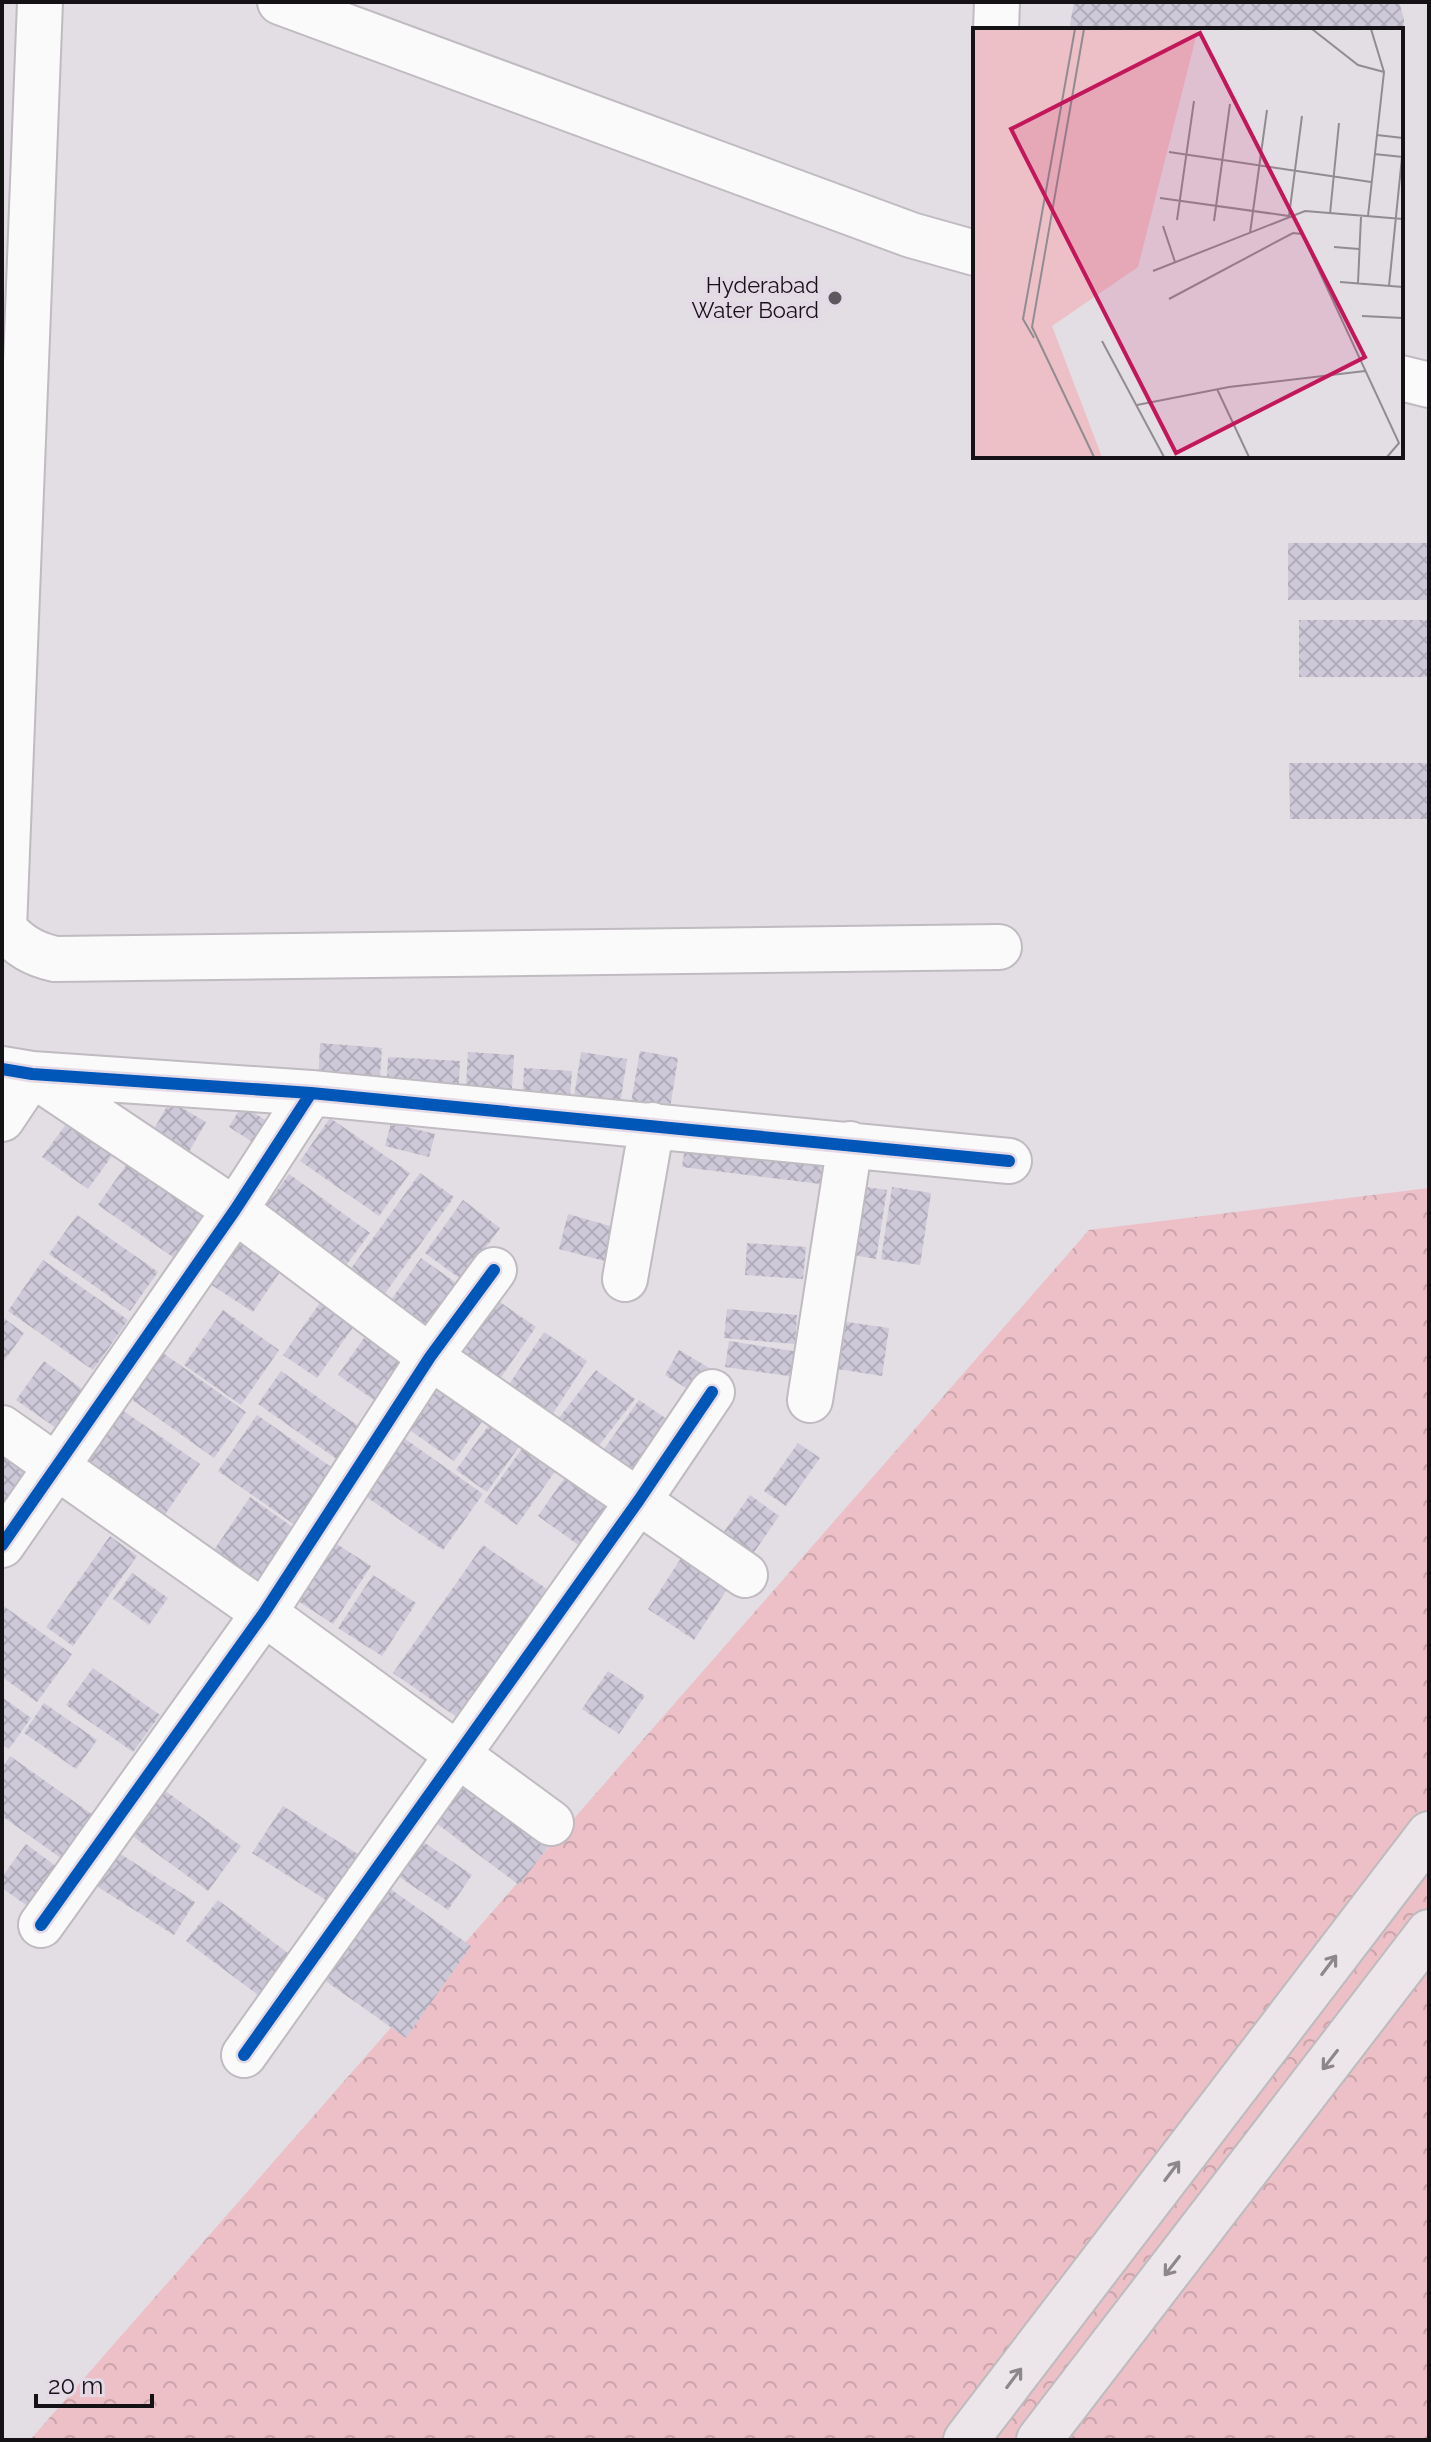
<svg xmlns="http://www.w3.org/2000/svg" width="1431" height="2442" font-family="Raleway,sans-serif">
	<style>
		.forest { fill: url(#forest-crowns) }
		.building { fill: url(#building-cross-hatch) }
		.lines { fill: none; stroke-linecap: round; stroke-linejoin: round }
		.minor-casing { stroke: #bfbbc0; stroke-width: 48 }
		.major-casing { stroke: #bdbbbe; stroke-width: 48 }
		.minor { stroke: #fbfafb; stroke-width: 44 }
		.major { stroke: #ece6ea; stroke-width: 44 }
		.cycleway-casing { stroke: #e4dae7; stroke-width: 17 }
		.cycleway { stroke: #0057b8; stroke-width: 12 }
		.oneway { stroke: #8b878b }
		.poi-dot { fill: #5d595e; stroke: #e4dae7; stroke-width: 3 }
		.labels { text-anchor: middle; stroke-width: 7; stroke-linejoin: round; paint-order: stroke }
		.poi-label { font-size: 22px; fill: #151216; stroke: #e4dae7; text-anchor: end }
		.inset-road { fill: none; stroke: #918c92; stroke-width: 2 }
		.view { fill: #c2185b; fill-opacity: 0.15; stroke: #c2185b; stroke-width: 4 }
		.inset-edge { fill: none; stroke: #151216; stroke-width: 4 }
	</style>
	<defs>
		<pattern id="forest-crowns" width="20" height="18" patternUnits="userSpaceOnUse" patternTransform="scale(2)"><rect width="20" height="18" fill="#edc0c7"/><path d="M2 6a3 3 0 1 1 6 0M12 15a3 3 0 1 1 6 0" fill="none" stroke="#caa4aa"/></pattern>
		<pattern id="building-cross-hatch" width="8" height="8" patternUnits="userSpaceOnUse" patternTransform="scale(2)"><rect width="8" height="8" fill="#cec9d9"/><path d="M0 0l8 8M0 8l8-8" fill="none" stroke="#b0acba"/></pattern>
	</defs>
	<rect width="100%" height="100%" fill="#e3dde4"/>
	<!-- forest -->
	<path class="forest" d="M1429,1188V2440H30L1089,1230Z"/>
	<!-- building -->
	<path class="building" d="M1074,2H1399L1404,19V54H1401V30H1069Z
		M1288,543H1429V600H1288Z
		M1299,620H1429V677H1299Z
		M1289,763H1429V819H1290Z
		M320,1043L382,1048L379,1090L318,1086Z
		M640,1051L678,1058L668,1121L629,1114Z
		M468,1052L514,1055L511,1104L465,1102Z
		M581,1052L627,1059L618,1117L572,1110Z
		M388,1057L460,1061L458,1098L386,1093Z
		M524,1068L572,1071L569,1110L522,1107Z
		M170,1101L206,1122L185,1159L149,1138Z
		M242,1105L276,1127L262,1148L229,1127Z
		M72,1116L117,1149L88,1189L42,1157Z
		M330,1118L410,1173L379,1216L300,1161Z
		M391,1123L435,1134L429,1157L385,1146Z
		M687,1134L831,1152L828,1185L682,1167Z
		M136,1151L218,1209L180,1262L98,1205Z
		M420,1173L454,1197L381,1299L347,1274Z
		M289,1174L370,1233L344,1268L263,1210Z
		M852,1185L887,1190L876,1259L841,1253Z
		M892,1187L931,1193L920,1265L881,1259Z
		M463,1200L500,1228L462,1280L425,1253Z
		M568,1214L617,1228L608,1262L559,1249Z
		M77,1215L158,1272L130,1311L49,1254Z
		M245,1232L288,1260L253,1312L210,1284Z
		M747,1243L806,1247L803,1279L745,1275Z
		M421,1258L459,1285L425,1331L388,1304Z
		M43,1260L128,1320L93,1370L8,1311Z
		M327,1293L361,1316L317,1378L283,1355Z
		M491,1296L536,1327L494,1387L448,1355Z
		M727,1309L797,1315L795,1344L724,1338Z
		M223,1310L279,1350L241,1405L184,1365Z
		M2,1317L24,1333L2,1364Z
		M833,1320L889,1328L882,1376L825,1367Z
		M373,1325L416,1356L381,1405L338,1375Z
		M544,1332L587,1361L550,1418L506,1389Z
		M729,1341L799,1352L796,1377L725,1367Z
		M679,1350L711,1369L696,1394L665,1375Z
		M163,1353L246,1412L214,1458L131,1399Z
		M44,1361L86,1392L59,1430L16,1400Z
		M596,1370L635,1399L594,1452L555,1423Z
		M281,1371L364,1430L341,1462L258,1404Z
		M443,1381L488,1413L454,1461L408,1429Z
		M639,1400L671,1422L632,1478L599,1456Z
		M115,1405L200,1464L161,1520L76,1460Z
		M257,1415L334,1469L295,1525L218,1471Z
		M495,1417L525,1438L487,1492L456,1470Z
		M401,1436L483,1494L443,1550L361,1493Z
		M798,1443L820,1458L786,1506L764,1491Z
		M523,1447L556,1470L517,1525L484,1502Z
		M2,1454L30,1473L2,1513Z
		M573,1466L620,1498L584,1549L538,1516Z
		M750,1495L779,1516L746,1564L716,1543Z
		M250,1497L294,1528L257,1580L214,1550Z
		M110,1536L137,1556L73,1646L46,1627Z
		M329,1539L371,1566L333,1624L292,1597Z
		M483,1545L554,1594L464,1722L393,1673Z
		M685,1552L731,1583L694,1640L648,1609Z
		M132,1573L168,1598L149,1625L113,1599Z
		M373,1575L416,1603L382,1656L338,1628Z
		M2,1605L72,1654L37,1702L2,1677Z
		M93,1668L160,1715L133,1752L66,1705Z
		M608,1671L645,1696L619,1734L582,1709Z
		M2,1697L31,1718L9,1749L2,1745Z
		M44,1703L97,1740L76,1769L24,1733Z
		M10,1756L93,1815L62,1859L2,1816V1768Z
		M467,1780L552,1842L519,1885L436,1823Z
		M160,1787L241,1846L208,1891L127,1832Z
		M283,1806L367,1860L337,1907L252,1853Z
		M422,1841L472,1875L448,1910L398,1876Z
		M26,1844L57,1867L29,1907L2,1888V1877Z
		M119,1853L195,1902L174,1935L98,1887Z
		M385,1885L471,1946L406,2038L320,1977Z
		M218,1900L297,1960L266,2001L186,1941Z"/>
	<g class="lines">
		<defs>
			<path id="minor" d="M40,2L4,929C20,946 33,954 55,959L999,947
				M280,2L911,235L975,253
				M996,30L997,2
				M1401,378L1429,385
				M2,1069L32,1074L311,1093L1009,1161
				M2,1119L32,1074L235,1210L430,1357L745,1575
				M625,1279L652,1125
				M810,1400L850,1144
				M2,1428L264,1613L551,1823
				M2,1545L235,1210L311,1093
				M41,1925L264,1613L430,1357L494,1270
				M244,2055L639,1500L712,1392"/>
			<path id="major" d="M966,2440L1429,1834
				M1039,2440L1429,1932"/>
		</defs>
		<!-- minor casing -->
		<use href="#minor" class="minor-casing"/>
		<!-- major casing -->
		<use href="#major" class="major-casing"/>
		<!-- minor -->
		<use href="#minor" class="minor"/>
		<!-- major -->
		<use href="#major" class="major"/>
		<defs>
			<path id="cycleway" d="M2,1069L32,1074L311,1093L1009,1161
				M2,1545L235,1210L311,1093
				M41,1925L264,1613L430,1357L494,1270
				M244,2055L639,1500L712,1392"/>
		</defs>
		<!-- cycleway casing -->
		<use href="#cycleway" class="cycleway-casing"/>
		<!-- cycleway -->
		<use href="#cycleway" class="cycleway"/>
	</g>
	<!-- one-way arrows -->
	<defs><path id="oneway-shaft" d="M-6 0H5M1.5-3L5.5 0L1.5 3" fill="none" stroke-width="1.6" stroke-linecap="round" stroke-linejoin="round" transform="scale(2)"/></defs>
	<g class="oneway">
		<use href="#oneway-shaft" transform="translate(1329 1965) rotate(-53)"/>
		<use href="#oneway-shaft" transform="translate(1330 2060) rotate(128)"/>
		<use href="#oneway-shaft" transform="translate(1172 2171) rotate(-53)"/>
		<use href="#oneway-shaft" transform="translate(1172 2266) rotate(128)"/>
		<use href="#oneway-shaft" transform="translate(1014 2378) rotate(-53)"/>
	</g>
	<!-- markers -->
	<circle class="poi-dot" cx="835" cy="298" r="8"/>
	<g class="labels">
		<!-- poi labels -->
		<g class="poi-label">
			<text x="819" y="293">Hyderabad<tspan x="819" dy="25">Water Board</tspan></text>
		</g>
	</g>
	<!-- overview -->
	<g transform="translate(973 28)">
		<rect width="430" height="430" fill="#e3dde4"/>
		<path d="M0,1H225L165,239L79,298L129,429H0Z" fill="#edc0c7"/>
		<path class="inset-road" d="M111,1L59,299L121,429M339,1L385,37L411,44L395,188M398,1L411,44M404,107L430,110M196,124L398,154M401,126L430,129M187,170L316,188L329,88M357,186L366,95M204,192L221,73M241,193L257,76M190,198L202,234M277,205L294,82M361,219L386,221M180,243L332,183L430,191M367,254L430,259M385,255L388,189M416,258L429,129M196,271L320,205L329,206L426,415L414,429M389,288L430,290M61,310L50,291L102,1M129,313L191,429M244,361L276,429M164,377L256,359L392,343"/>
		<path class="view" d="M227,5L392,329L203,425L38,101Z"/>
		<rect width="430" height="430" class="inset-edge"/>
	</g>
	<!-- border -->
	<rect width="1431" height="2442" fill="none" stroke="#151216" stroke-width="8"/>
	<!-- scale -->
	<path d="M36 2394v12h116v-12" fill="none" stroke="#151216" stroke-width="4"/>
	<text x="48" y="2394" font-size="24" fill="#151216" stroke="#e4dae7" stroke-width="6" paint-order="stroke">20 m</text>
</svg>
